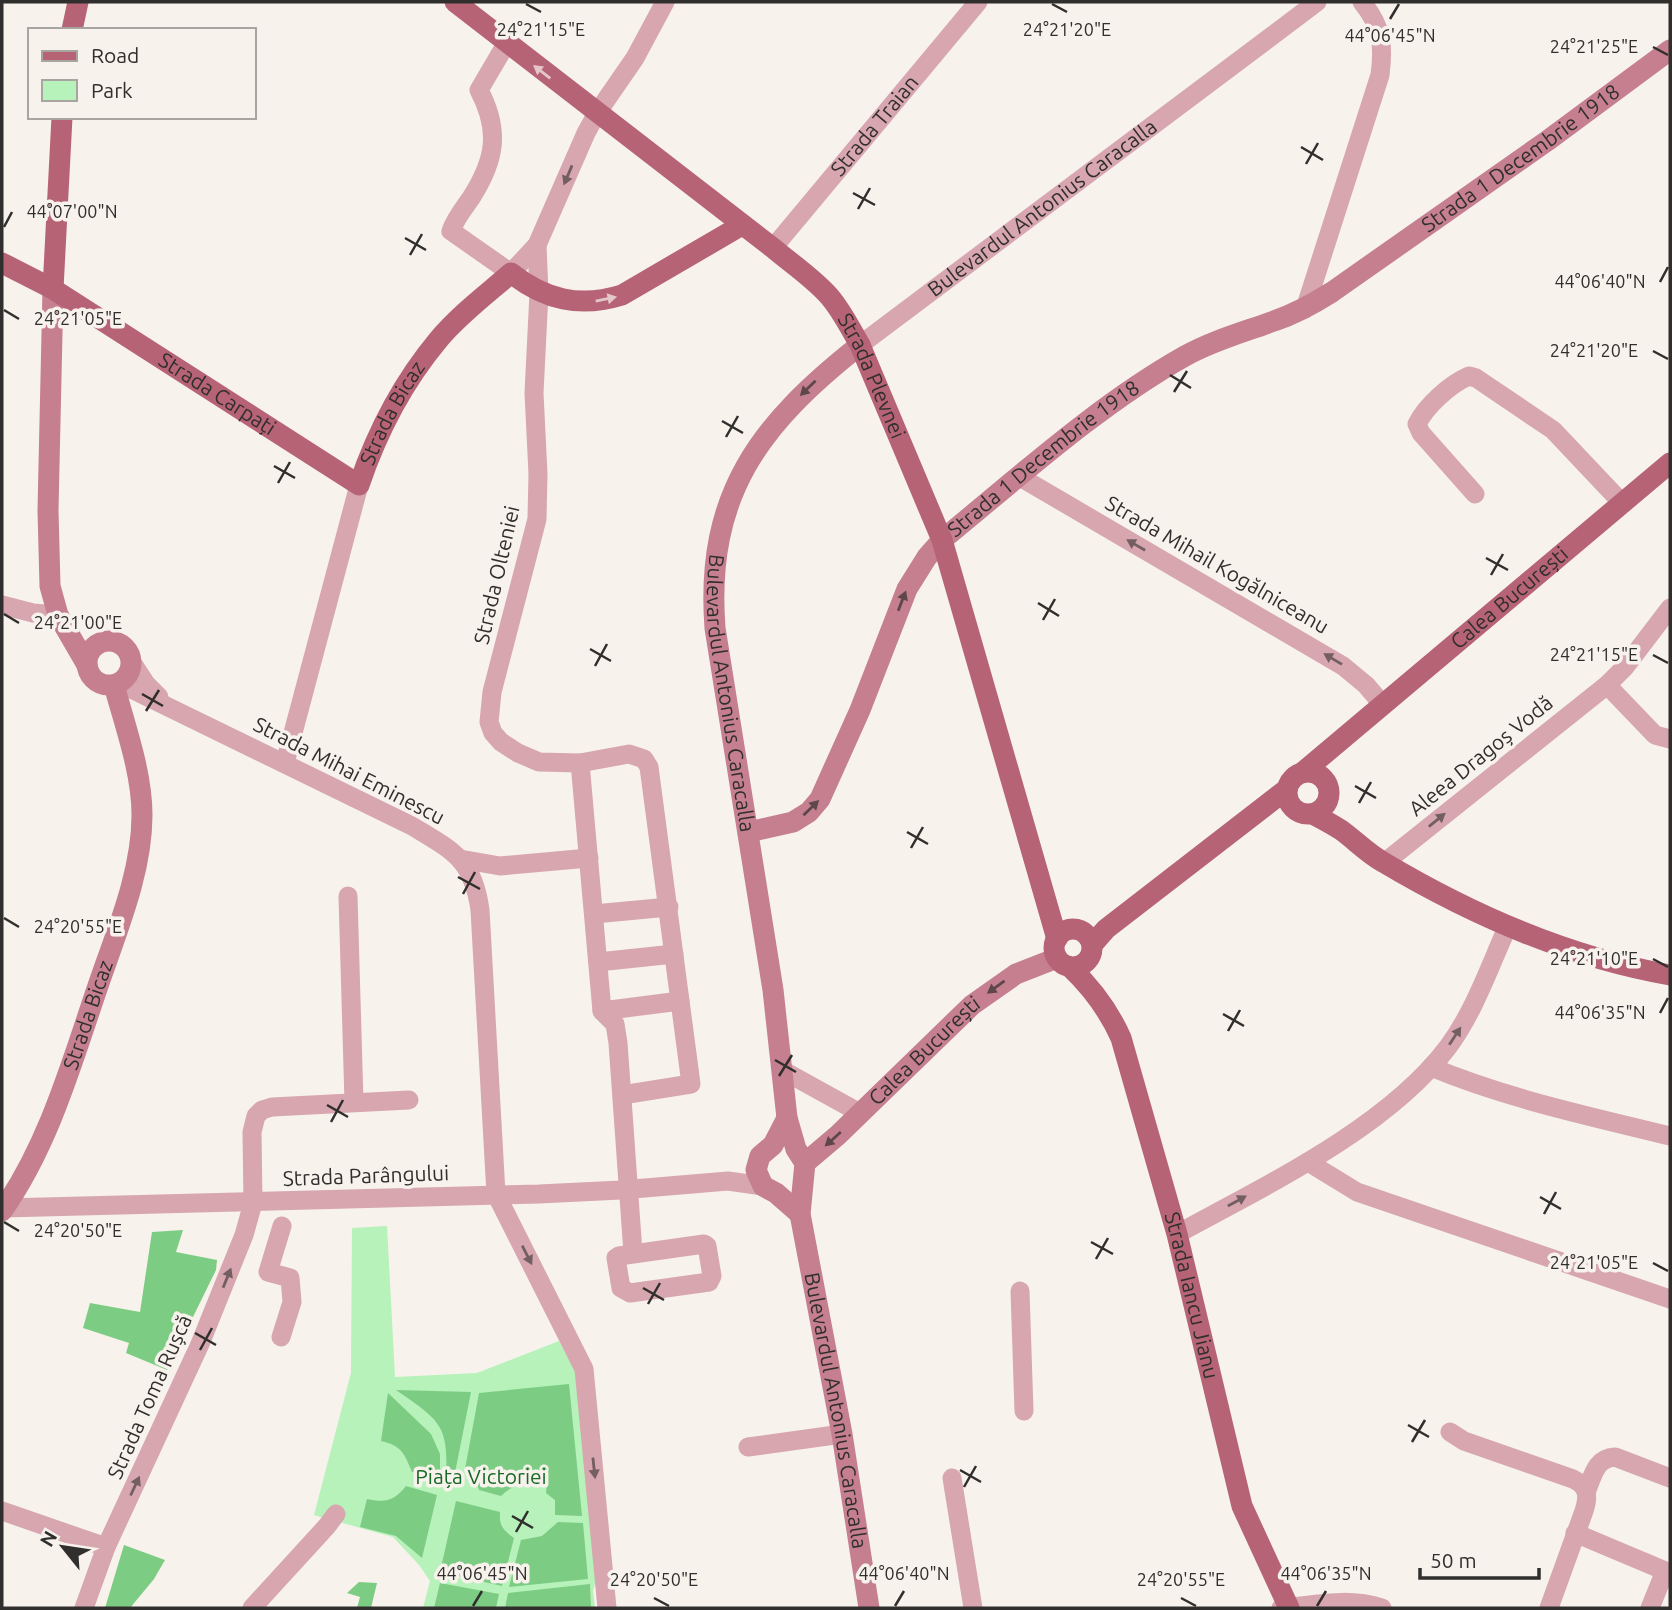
<svg xmlns="http://www.w3.org/2000/svg" width="1672" height="1610" font-family="Ubuntu,sans-serif">
	<style>
		.green { fill: #b6f2b9 }
		.forest { fill: #7dcc83 }
		.lines { fill: none; stroke-linecap: round; stroke-linejoin: round }
		.street { stroke: #d7a6af; stroke-width: 19 }
		.secondary { stroke: #c57f8e; stroke-width: 21 }
		.primary { stroke: #b76376; stroke-width: 21 }
		.oneway { fill: #e4c7c9 }
		.oneway2 { fill: #735f61 }
		.oneway3 { fill: #5d474a }
		.ticks { fill: none; stroke: #312f2d; stroke-width: 2.5 }
		.labels { text-anchor: middle; stroke-width: 7; stroke-linejoin: round; paint-order: stroke }
		.street-label { font-size: 21px; fill: #312f2d; stroke: #f7f2ec }
		.park-label { font-size: 21px; fill: #176a26; stroke: #f7f2ec }
		.ticks-label { font-size: 18px; text-anchor: middle; fill: #312f2d; stroke: #f7f2ec; stroke-width: 7; stroke-linejoin: round; paint-order: stroke }
	</style>
	<rect width="100%" height="100%" fill="#f7f2ec"/>
	<!-- green -->
	<path class="green" d="M387,1226L395,1377L477,1373L559,1341L575,1371L596,1580L593,1591L595,1608H423L430,1581L419,1565L393,1537L314,1515L351,1373L352,1228Z"/>
	<!-- forest -->
	<path class="forest" d="M183,1230L176,1252L217,1260L216,1270L167,1370L126,1353L129,1343L83,1328L90,1303L140,1312L152,1232Z
		M569,1384L582,1516L555,1515V1500L546,1493L547,1481L540,1473L530,1475C521,1485 510,1487 501,1496L479,1490L474,1475L465,1469L479,1393Z
		M396,1390L471,1392L452,1488L446,1487C448,1427 446,1424 396,1390Z
		M388,1393L431,1434L440,1454V1478L412,1472C404,1453 402,1446 381,1441Z
		M406,1486L437,1495L422,1558L396,1536L360,1527L367,1499C385,1503 394,1501 406,1486Z
		M456,1501L500,1512C499,1526 503,1530 514,1538L502,1586L440,1572Z
		M558,1522L583,1523L588,1579L509,1587L521,1540L542,1536Z
		M124,1545L165,1560L154,1579L130,1608H105Z
		M359,1582L377,1583L371,1608H357L360,1597L347,1593Z
		M440,1583L499,1594L496,1608H434Z
		M590,1584L591,1608H505L508,1593Z"/>
	<g class="lines">
		<!-- street -->
		<g class="street">
			<path d="M506,44L479,90C500,130 496,159 471,198C464,208 455,219 451,231L511,273L537,245L586,133L597,113L635,58L665,2"/>
			<path d="M537,245L539,293L534,393L538,474L537,519L492,692L489,722L493,733L501,742L518,753L539,762L580,763L629,754L644,759L649,767L691,1084L622,1095"/>
			<path id="s1" d="M773,248L978,2"/>
			<path d="M1305,309L1380,75C1384,44 1382,27 1362,2"/>
			<path id="s2" d="M860,345L1317,2"/>
			<path d="M1020,477L1343,666L1366,685L1383,705"/>
			<path d="M1475,494L1421,433L1417,424C1426,406 1450,384 1469,376L1476,378L1553,430L1622,503"/>
			<path d="M2,605L33,613L58,615"/>
			<path d="M131,661L146,684L159,697"/>
			<path d="M119,683L412,826C453,851 473,859 480,910L496,1194L584,1369L607,1608"/>
			<path d="M1607,685L1655,735L1670,739"/>
			<path d="M285,763L359,485"/>
			<path d="M580,763L602,1011L615,1024L618,1043L633,1253"/>
			<path d="M460,859L500,866L589,858"/>
			<path d="M1384,863L1607,685L1625,667L1670,608"/>
			<path d="M348,896L354,1102"/>
			<path d="M594,914L669,907"/>
			<path d="M598,962L674,954"/>
			<path d="M602,1011L680,1001"/>
			<path d="M1431,1067C1508,1099 1589,1116 1670,1136"/>
			<path d="M784,1071L860,1113"/>
			<path d="M1308,1162L1357,1192L1670,1299"/>
			<path d="M4,1208L539,1194L621,1190L728,1181L763,1186"/>
			<path d="M1177,1234C1265,1186 1387,1128 1448,1047C1474,1012 1489,968 1507,928"/>
			<path d="M704,1244L707,1246L712,1276L709,1282L630,1293L621,1288L616,1258L619,1256Z"/>
			<path d="M1020,1291L1024,1411"/>
			<path d="M281,1337L292,1302L290,1278L268,1272L282,1226"/>
			<path d="M1450,1432L1464,1441L1573,1479C1588,1486 1589,1496 1584,1511L1549,1608"/>
			<path d="M748,1447L842,1434"/>
			<path d="M952,1478L973,1608"/>
			<path d="M1587,1490C1593,1475 1596,1458 1615,1457L1670,1478"/>
			<path d="M2,1511L106,1547"/>
			<path d="M1575,1533L1670,1573"/>
			<path d="M84,1608L106,1547L200,1344L244,1235L253,1203L252,1132L256,1116L262,1110L272,1107L409,1100"/>
			<path d="M252,1608L327,1526L336,1514"/>
			<path d="M1281,1608C1316,1605 1348,1597 1382,1608"/>
			<path d="M1650,1608L1665,1571"/>
		</g>
		<!-- secondary -->
		<g class="secondary">
			<path d="M53,289L48,510L50,586L58,615L87,665"/>
			<path id="s3" d="M860,345C760,424 705,494 715,628L773,990L787,1118L796,1149L805,1163L800,1214L842,1434L869,1608"/>
			<circle cx="109" cy="663" r="22"/>
			<path id="s4" d="M749,832L793,822L809,812L820,799L860,710L907,589L927,557L942,540C1019,477 1098,405 1185,356C1214,340 1244,332 1274,321C1295,314 1313,304 1332,292L1547,141L1670,50"/>
			<path d="M787,1118L773,1145L760,1156L756,1170L763,1186L776,1193L800,1214"/>
			<path id="s5" d="M805,1163L838,1135L972,1005L1016,974L1057,958"/>
			<path id="s6" d="M2,1211C50,1143 73,1058 100,980C118,928 142,871 142,815C142,772 125,726 114,685"/>
		</g>
		<!-- primary -->
		<g class="primary">
			<path id="s7" d="M455,2L773,248C792,264 813,278 829,296C842,311 850,328 860,345L942,540L1057,939"/>
			<path d="M72,30L78,2"/>
			<path id="s8" d="M2,263L53,289L359,485C377,432 403,382 439,339C460,314 487,294 511,273C545,300 580,308 622,295L742,225"/>
			<path d="M53,289L62,117"/>
			<circle cx="1308" cy="793" r="21"/>
			<path id="s9" d="M1303,772L1670,463"/>
			<path d="M1313,814C1322,819 1332,824 1341,830C1355,840 1367,853 1383,862C1472,915 1567,957 1670,975"/>
			<circle cx="1073" cy="948" r="19"/>
			<path d="M1092,945L1106,929L1287,789"/>
			<path id="s10" d="M1070,967C1092,988 1109,1011 1121,1038L1177,1234L1242,1506L1289,1608"/>
		</g>
	</g>
	<!-- one-way arrows -->
	<defs><path id="oneway-solid" d="M-6-.8H1V-3.2L6.5 0L1 3.2V.8H-6Z" transform="scale(1.75)"/></defs>
	<g class="oneway">
		<use href="#oneway-solid" transform="translate(542 72) rotate(-142)"/>
		<use href="#oneway-solid" transform="translate(606 299) rotate(-11)"/>
	</g>
	<g class="oneway2">
		<use href="#oneway-solid" transform="translate(568 175) rotate(113)"/>
		<use href="#oneway-solid" transform="translate(1136 545) rotate(-150)"/>
		<use href="#oneway-solid" transform="translate(1333 659) rotate(-149)"/>
		<use href="#oneway-solid" transform="translate(1437 820) rotate(-39)"/>
		<use href="#oneway-solid" transform="translate(1455 1036) rotate(-57)"/>
		<use href="#oneway-solid" transform="translate(1237 1201) rotate(-29)"/>
		<use href="#oneway-solid" transform="translate(527 1255) rotate(63)"/>
		<use href="#oneway-solid" transform="translate(227 1278) rotate(-68)"/>
		<use href="#oneway-solid" transform="translate(594 1468) rotate(84)"/>
		<use href="#oneway-solid" transform="translate(135 1486) rotate(-65)"/>
	</g>
	<g class="oneway3">
		<use href="#oneway-solid" transform="translate(808 388) rotate(136)"/>
		<use href="#oneway-solid" transform="translate(902 601) rotate(-69)"/>
		<use href="#oneway-solid" transform="translate(811 808) rotate(-44)"/>
		<use href="#oneway-solid" transform="translate(996 987) rotate(144)"/>
		<use href="#oneway-solid" transform="translate(833 1139) rotate(138)"/>
	</g>
	<!-- ticks -->
	<path class="ticks" d="M526,4L541,12M1052,4L1067,12M1390,19L1399,4M1653,47L1668,55M1301,147L1323,160M1306,164L1318,143M853,193L875,205M858,209L870,188M4,227L12,212M405,238L426,250M410,255L422,234M1660,282L1668,267M4,310L19,319M1653,351L1668,359M1170,375L1191,388M1174,392L1187,371M722,421L743,433M726,437L738,416M274,466L295,478M278,483L290,462M1486,558L1508,570M1491,575L1503,554M1038,603L1059,616M4,614L19,623M1043,620L1055,599M590,649L611,661M1653,655L1668,663M595,666L607,644M142,694L163,706M146,711L159,690M1355,786L1376,798M1359,803L1371,782M907,832L928,844M911,848L923,827M458,877L480,889M463,894L475,872M4,918L19,927M1653,959L1668,967M1660,1013L1668,998M1223,1014L1244,1026M1228,1031L1240,1010M775,1060L796,1072M779,1076L792,1055M327,1105L348,1117M331,1122L343,1100M1540,1197L1561,1209M1544,1214L1556,1192M4,1222L19,1231M1091,1242L1113,1254M1096,1259L1108,1238M1653,1263L1668,1271M643,1288L664,1300M648,1304L660,1283M195,1333L216,1345M200,1350L212,1328M1408,1425L1429,1437M1412,1442L1425,1420M960,1470L981,1482M964,1487L976,1466M512,1516L533,1528M516,1532L528,1511M654,1598L669,1606M1181,1598L1196,1606M473,1606L482,1591M895,1606L904,1591M1317,1606L1326,1591"/>
	<g class="labels">
		<!-- street labels -->
		<g class="street-label">
			<text dy="7" stroke="none"><textPath href="#s1" startOffset="159">Strada Traian</textPath></text>
			<text dy="7" stroke="none"><textPath href="#s4" startOffset="1066">Strada 1 Decembrie 1918</textPath></text>
			<text dy="7" stroke="none"><textPath href="#s2" startOffset="228">Bulevardul Antonius Caracalla</textPath></text>
			<text dy="7" stroke="none"><textPath href="#s7" startOffset="567">Strada Plevnei</textPath></text>
			<text dy="7" stroke="none"><textPath href="#s8" startOffset="252">Strada Carpați</textPath></text>
			<text dy="7" stroke="none"><textPath href="#s8" startOffset="500">Strada Bicaz</textPath></text>
			<text dy="7" stroke="none"><textPath href="#s4" startOffset="499">Strada 1 Decembrie 1918</textPath></text>
			<text transform="translate(1217 565) rotate(30)" y="7">Strada Mihail Kogălniceanu</text>
			<text transform="translate(497 575) rotate(-77)" y="7">Strada Olteniei</text>
			<text dy="7" stroke="none"><textPath href="#s9" startOffset="270">Calea București</textPath></text>
			<text dy="7" stroke="none"><textPath href="#s3" startOffset="401">Bulevardul Antonius Caracalla</textPath></text>
			<text transform="translate(1481 756) rotate(-39)" y="7">Aleea Dragoș Vodă</text>
			<text transform="translate(349 771) rotate(27)" y="7">Strada Mihai Eminescu</text>
			<text dy="7" stroke="none"><textPath href="#s6" startOffset="215">Strada Bicaz</textPath></text>
			<text dy="7" stroke="none"><textPath href="#s5" startOffset="164">Calea București</textPath></text>
			<text transform="translate(366 1176) rotate(-2)" y="7">Strada Parângului</text>
			<text dy="7" stroke="none"><textPath href="#s10" startOffset="355">Strada Iancu Jianu</textPath></text>
			<text transform="translate(150 1397) rotate(-66)" y="7">Strada Toma Rușcă</text>
			<text dy="7" stroke="none"><textPath href="#s3" startOffset="1130">Bulevardul Antonius Caracalla</textPath></text>
		</g>
		<!-- park labels -->
		<g class="park-label">
			<text x="481" y="1484">Piața Victoriei</text>
		</g>
	</g>
	<g class="ticks-label">
		<text x="541" y="36">24°21'15"E</text>
		<text x="1067" y="36">24°21'20"E</text>
		<text x="1390" y="42">44°06'45"N</text>
		<text x="1594" y="53">24°21'25"E</text>
		<text x="72" y="218">44°07'00"N</text>
		<text x="1600" y="288">44°06'40"N</text>
		<text x="78" y="325">24°21'05"E</text>
		<text x="1594" y="357">24°21'20"E</text>
		<text x="78" y="629">24°21'00"E</text>
		<text x="1594" y="661">24°21'15"E</text>
		<text x="78" y="933">24°20'55"E</text>
		<text x="1594" y="965">24°21'10"E</text>
		<text x="1600" y="1019">44°06'35"N</text>
		<text x="78" y="1237">24°20'50"E</text>
		<text x="1594" y="1269">24°21'05"E</text>
		<text x="482" y="1580">44°06'45"N</text>
		<text x="904" y="1580">44°06'40"N</text>
		<text x="1326" y="1580">44°06'35"N</text>
		<text x="654" y="1586">24°20'50"E</text>
		<text x="1181" y="1586">24°20'55"E</text>
	</g>
	<!-- border -->
	<rect width="1672" height="1610" fill="none" stroke="#312f2d" stroke-width="7"/>
	<!-- legend -->
	<rect x="28" y="28" width="228" height="91" fill="#f7f2ec" stroke="#a8a4a0" stroke-width="2"/>
	<rect x="42" y="51" width="35" height="10" fill="#b76376" stroke="#a8a4a0" stroke-width="2"/>
	<text x="91" y="63" font-size="21" fill="#312f2d">Road</text>
	<rect x="42" y="80" width="35" height="21" fill="#b6f2b9" stroke="#a8a4a0" stroke-width="2"/>
	<text x="91" y="98" font-size="21" fill="#312f2d">Park</text>
	<!-- north arrow -->
	<g transform="translate(63 1547) rotate(300)" stroke="#f7f2ec" stroke-width="5" paint-order="stroke">
	<path d="M0-5L12 26L0 18L-12 26Z" fill="#312f2d"/>
	<text y="-10" font-size="19" font-weight="bold" text-anchor="middle" fill="#312f2d">N</text>
	</g>
	<!-- scale -->
	<path d="M1420 1568v10h119v-10" fill="none" stroke="#312f2d" stroke-width="3.5"/>
	<text x="1430" y="1568" font-size="21" fill="#312f2d" stroke="#f7f2ec" stroke-width="5" paint-order="stroke">50 m</text>
</svg>
